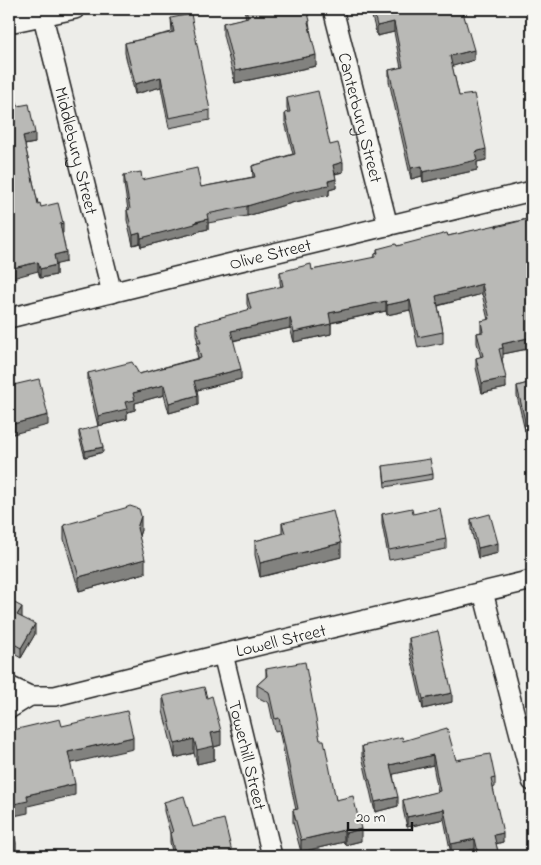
<svg xmlns="http://www.w3.org/2000/svg" width="541" height="865" font-family="'Indie Flower',sans-serif">
	<style>
		.lines { fill: none; stroke-linecap: round; stroke-linejoin: round }
		.street-casing { stroke: #1c1c1c; stroke-width: 22 }
		.street { stroke: #f6f6f2; stroke-width: 19 }
		.wall { fill: #9f9f9d; stroke: #1c1c1c }
		.shaded-wall { fill: #82827f; stroke: #1c1c1c }
		.building { fill: #b9b9b6; stroke: #1c1c1c }
		.labels { text-anchor: middle; stroke-width: 4; stroke-linejoin: round; paint-order: stroke }
		.street-label { font-size: 18px; fill: #1c1c1c; stroke: #f6f6f2 }
	</style>
	<rect width="100%" height="100%" fill="#edede9"/>
	<filter id="ink" filterUnits="userSpaceOnUse"><feTurbulence type="fractalNoise" baseFrequency=".02" numOctaves="2"/><feDisplacementMap in="SourceGraphic" scale="10" xChannelSelector="R" yChannelSelector="G"/><feConvolveMatrix kernelMatrix="1 2 1 2 8 2 1 2 1" color-interpolation-filters="sRGB"/></filter>
	<g filter="url(#ink)">
		<g class="lines">
			<defs>
				<g id="street">
					<path id="s1" d="M41,9L112,293"/>
					<path id="s2" d="M333,9L388,226"/>
					<path d="M9,23L75,9"/>
					<path id="s3" d="M9,318L228,264L532,191"/>
					<path d="M483,592L532,781"/>
					<path id="s4" d="M223,654L272,856"/>
					<path id="s5" d="M9,686L30,696H55L223,654L532,580"/>
					<path d="M9,709L30,696"/>
				</g>
			</defs>
			<!-- street casing -->
			<use href="#street" class="street-casing"/>
			<!-- street -->
			<use href="#street" class="street"/>
		</g>
		<!-- wall -->
		<path class="wall" d="M244,9H307L316,66L235,83L223,35V23L246,18Z
			M370,9H480L463,13L474,60L452,66L459,96L486,160L477,162V170L423,182L422,176L411,179L389,81V70L401,68L394,32L377,36Z
			M171,18L210,110V120L169,128L161,87L135,94L125,53V43L172,32Z
			M287,98L330,145L343,172L335,174L336,188L329,190V195L295,202L247,216L208,223V229L195,232V233L141,247L140,243L133,245L127,220V210H128L124,184V175L142,180L201,187L253,177L252,166L293,154L285,122V113L288,112L287,108Z
			M18,106L35,143L25,145L38,204L63,233H62L66,262L56,264V275L40,278L38,271Z
			M532,218V348L503,354V358H502L506,388L482,393L476,368V358L481,357L477,343V333L481,332V321L488,320L482,294L438,306L443,332V343L418,348L410,310L387,315L386,311L331,323V334L294,342L290,328L233,341L241,379L197,390L198,405L169,413L164,395L135,403V410L127,412V419L98,426L88,383V373L139,374L198,358L197,354V343H198L196,334V324L249,310L247,304V294L281,287L280,282V272L312,270L375,258V254H377V249L397,246L448,236Z
			M532,382V430L525,431L517,396V386Z
			M79,431L103,452L85,457L79,436Z
			M383,466L433,474V479L385,487Z
			M532,473V508L528,489V475Z
			M382,514H413L446,539V549L389,560L382,524Z
			M471,519L498,553L478,558L471,529Z
			M282,523L341,557L260,577L255,555V541L282,534Z
			M64,525L141,530L139,536L145,573L79,591L64,539Z
			M9,600L35,634L21,658L9,651Z
			M532,610V637L528,621V611Z
			M409,638L452,702L423,709L409,648Z
			M266,669L320,740L336,800L361,841L345,845L344,842L301,852L293,822V810H296L279,730L275,731L269,703L257,697V685L266,677Z
			M163,696L221,745L214,747V760L197,764L194,753L175,758L163,711Z
			M403,741L456,760L495,778V787L493,788L503,842L496,844L499,856H477L475,849L451,854L444,819L407,827L403,809V800L438,792L433,765L393,774L398,806L375,812L362,756V746Z
			M164,802L193,827L233,856H173L170,842V833L164,811Z"/>
		<!-- shaded-wall -->
		<path class="shaded-wall" d="M460,9H480L460,13Z
			M394,22V32L377,36V26Z
			M474,50V60L450,67V56Z
			M316,55V66L235,83V71Z
			M161,77V87L135,94V84Z
			M35,133V143L23,145V136Z
			M486,149V160L477,162V170L423,182V172L475,152Z
			M343,162V172L333,174V165Z
			M422,166V176L411,179V168Z
			M336,179V188L329,190V195L295,202L247,216V206Z
			M208,219V229L195,232V233L141,247V238Z
			M63,223V233L60,234V224Z
			M140,233V243L133,245V235Z
			M66,252V262L54,265V255Z
			M38,262V271L9,279V269Z
			M56,265V275L40,278V269Z
			M482,284V294L436,306V296Z
			M410,300V310L387,315V305Z
			M386,301V311L329,323V313Z
			M290,318V328L231,341V331Z
			M331,324V334L294,342V332Z
			M532,337V348L503,354V348L502,344Z
			M241,369V379L194,391V381Z
			M506,378V388L482,393V383Z
			M164,385V395L135,403V410L127,412V419L98,426V416L125,402L133,393Z
			M198,395V405L169,413V403Z
			M48,415V425L9,435V425Z
			M532,420V430L525,431V421Z
			M103,447V452L85,457V451Z
			M141,516V530L137,542V528Z
			M341,543V557L260,577V563Z
			M498,543V553L478,558V548Z
			M145,559V573L79,591V577Z
			M22,607V617L17,625V615Z
			M35,624V634L21,658V648Z
			M452,693V702L423,709V699Z
			M221,731V745L214,747V760L197,764V750L211,733Z
			M133,737V749L68,764V752Z
			M194,739V753L175,758V744Z
			M433,755V765L390,775V765Z
			M75,784V795L28,806V813L9,817V805L27,795Z
			M398,797V806L375,812V802Z
			M444,809V819L407,827V817Z
			M361,829V841L345,845V833Z
			M344,830V842L301,852V840Z
			M503,833V842L494,844V835Z
			M475,839V849L451,854V844Z
			M16,843V855L9,856V845Z"/>
		<!-- building -->
		<path class="building" d="M246,9H307L310,21L308,22L316,55L235,71L223,23L248,17Z
			M373,9H462L474,50L450,56L459,96L474,94L486,149L475,152L477,160L423,172L422,166L411,168L389,70L403,67L394,22L377,26Z
			M191,14L210,110L169,118L161,77L135,84L125,43L174,32L171,18Z
			M9,73L18,106L29,104L35,133L23,136L38,204L40,203L41,207L58,203L63,223L60,224L66,252L54,255L56,265L40,269L38,262L9,269Z
			M318,91L330,145L338,143L343,162L333,165L336,179L328,181L329,185L295,192L247,206L207,214L208,219L195,222V224L141,238L140,233L133,235L127,210L130,209L124,175L141,172L142,180L197,168L201,187L255,177L252,166L295,154L285,113L290,112L287,98Z
			M532,218V298L531,299L532,304V337L502,344L503,348L499,349L506,378L482,383L476,358L483,356L477,333L483,332L481,321L490,319L482,284L436,296L443,332L418,337L410,300L387,305L386,301L329,313L331,324L294,332L290,318L231,331L241,369L194,381L198,395L169,403L164,385L133,393L135,400L125,402L127,409L98,416L88,373L132,362L139,374L201,358L197,343H201L196,324L251,309L247,294L283,286L280,272L311,264L312,270L375,257V254L378,253L377,249L396,244L397,246L447,233L448,236L496,225V227Z
			M39,379L48,415L9,425V386Z
			M532,382V420L525,421L517,386Z
			M98,426L103,447L85,451L79,431Z
			M430,459L433,474L385,482L383,466Z
			M532,473V494L528,475Z
			M130,506L139,509L141,516L137,528L145,559L79,577L64,525L125,508Z
			M412,508L413,514L440,508L446,539L389,550L382,514Z
			M333,511L341,543L260,563L255,541L285,533L282,523Z
			M490,514L498,543L478,548L471,519Z
			M9,600L22,607L17,615L35,624L21,648L9,641Z
			M532,610V628L528,611Z
			M438,631L452,693L423,699L409,638Z
			M305,662L320,740H324L336,800L353,796L361,829L345,833L344,830L301,840L293,810L298,809L279,718L275,719L269,692L257,685L267,676L266,669Z
			M204,687L207,698L212,696L221,731L211,733L214,746L197,750L194,739L175,744L163,696Z
			M127,711L133,737L68,752L75,784L27,795L28,801L9,805V731L60,719L62,726Z
			M447,728L456,760L490,754L495,778L491,779L503,833L494,835L499,856H479L475,839L451,844L444,809L407,817L403,800L440,791L433,755L390,765L398,797L375,802L362,746L402,737L403,741Z
			M184,796L193,827L224,819L233,856H175L170,833L173,832L164,802Z
			M9,807L16,843L9,845Z
			M103,853L104,856H90Z"/>
	</g>
	<g class="labels">
		<!-- street labels -->
		<g class="street-label">
			<text dy="6" stroke="none"><textPath href="#s2" startOffset="112">Canterbury Street</textPath></text>
			<text dy="6" stroke="none"><textPath href="#s1" startOffset="146">Middlebury Street</textPath></text>
			<text dy="6" stroke="none"><textPath href="#s3" startOffset="269">Olive Street</textPath></text>
			<text dy="6" stroke="none"><textPath href="#s5" startOffset="281">Lowell Street</textPath></text>
			<text dy="6" stroke="none"><textPath href="#s4" startOffset="104">Towerhill Street</textPath></text>
		</g>
	</g>
	<!-- margin -->
	<rect width="541" height="865" fill="none" stroke="#f6f6f2" stroke-width="30"/>
	<rect x="15" y="15" width="511" height="835" fill="none" stroke="#1c1c1c" stroke-width="2" filter="url(#ink)"/>
	<!-- scale -->
	<path d="M348 822v8h64v-8" fill="none" stroke="#1c1c1c" stroke-width="2.5"/>
	<text x="356" y="822" font-size="15" fill="#1c1c1c" stroke="#f6f6f2" stroke-width="4" paint-order="stroke">20 m</text>
</svg>
